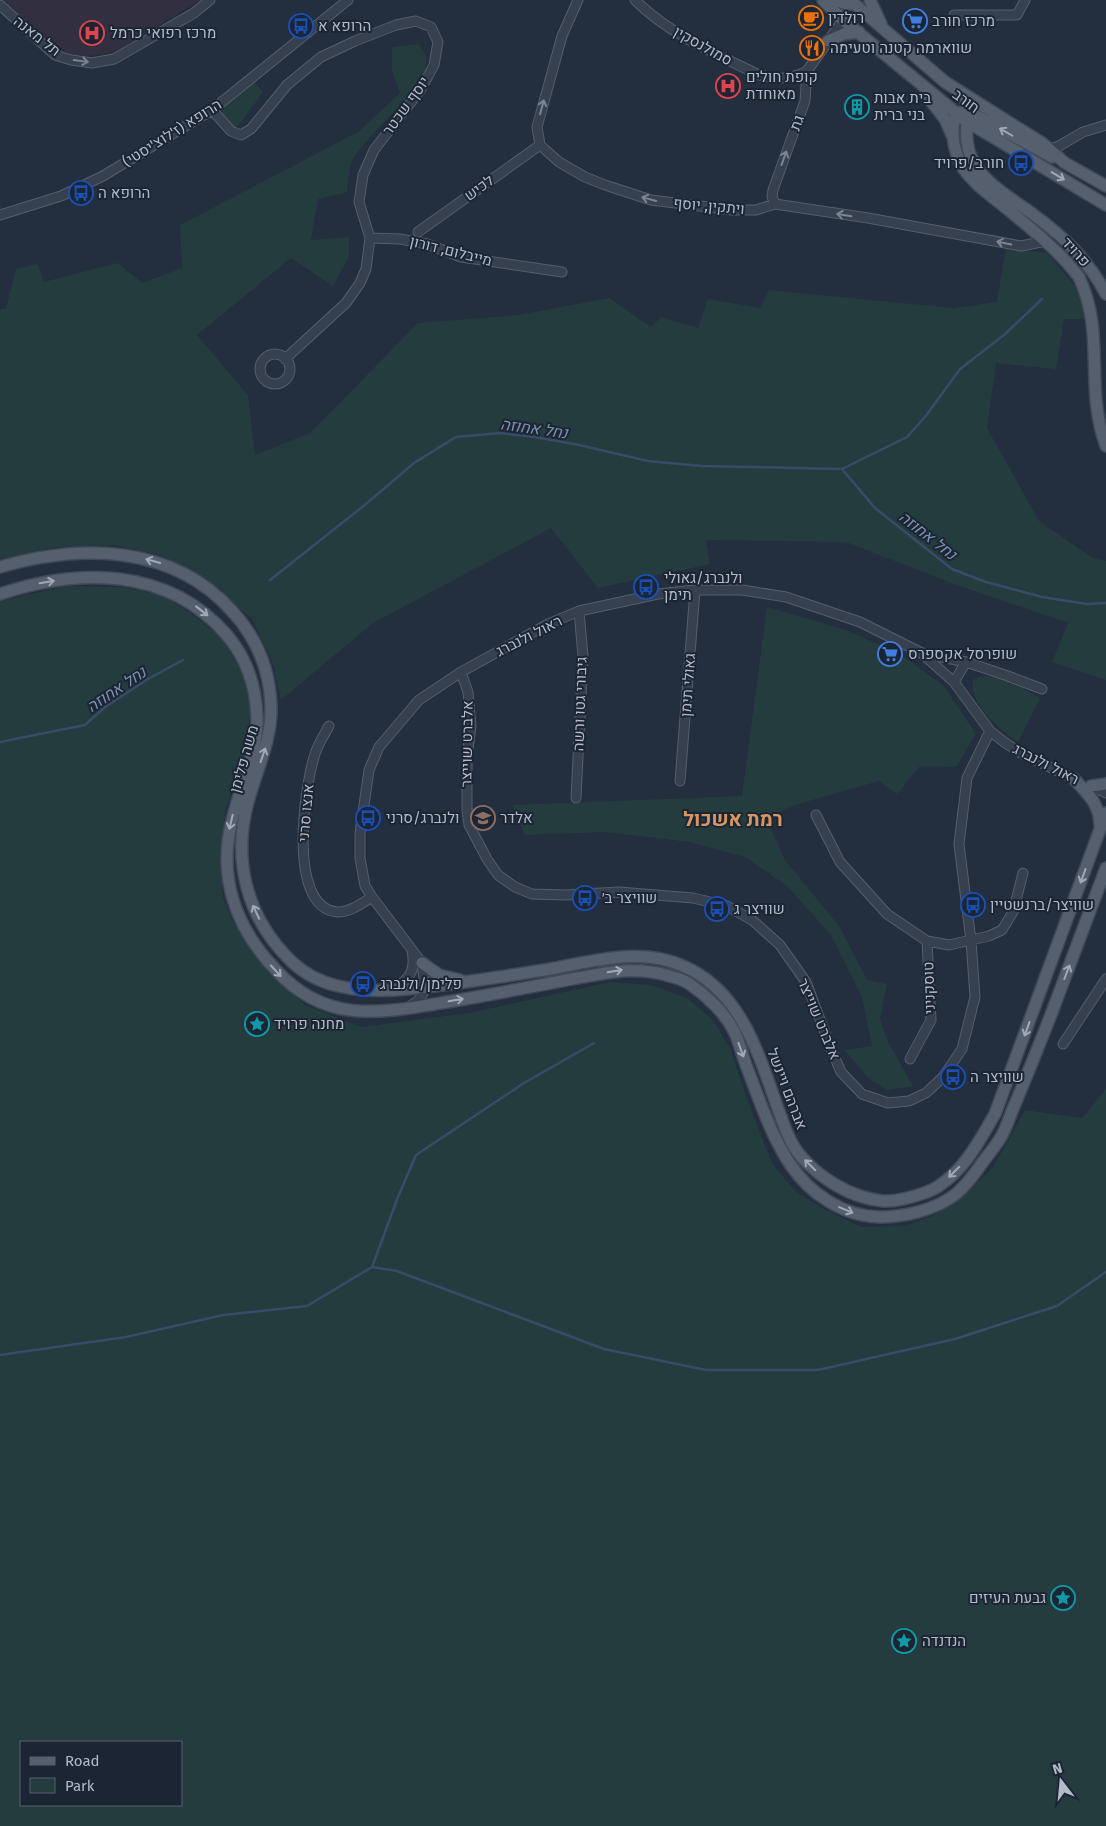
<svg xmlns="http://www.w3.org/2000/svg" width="1106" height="1826" font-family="'Fira Sans',Heebo,sans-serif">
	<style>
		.medical { fill: #32303f }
		.green { fill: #253c3f; fill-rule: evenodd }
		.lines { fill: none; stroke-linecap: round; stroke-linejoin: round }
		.stream { stroke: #384b68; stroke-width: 2.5 }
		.minor-casing { stroke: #555e6c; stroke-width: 11 }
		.major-casing { stroke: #404957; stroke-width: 14 }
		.minor { stroke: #37404e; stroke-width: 9 }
		.major { stroke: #555f6e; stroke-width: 11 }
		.oneway { stroke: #7b8492 }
		.oneway2 { stroke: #a0a9b7 }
		.labels { text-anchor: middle; stroke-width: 4; stroke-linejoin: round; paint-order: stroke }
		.poi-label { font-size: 15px; fill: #b3bbc9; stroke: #1c2533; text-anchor: start }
		.street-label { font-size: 15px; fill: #b3bbc9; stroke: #1c2533 }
		.water-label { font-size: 16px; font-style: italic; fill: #7b91b2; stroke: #1c2533 }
		.district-label { font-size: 20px; font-weight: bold; fill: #d79661; stroke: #1c2533 }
	</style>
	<rect width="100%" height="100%" fill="#232e3e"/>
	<!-- medical -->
	<path class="medical" d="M2,0H200L123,47L106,54L87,56L72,55L53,43L27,24Z"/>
	<!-- green -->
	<path class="green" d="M418,44C420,47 425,52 426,57C431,86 364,135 352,162C348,170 348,183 347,192L318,199L311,240L349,237V257L333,286L291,258L197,335L248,395L255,455L310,433L418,323L518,315L609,298L651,327L661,317L698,328L708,299L760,308L769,290L953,308L997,302L1006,247L1047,253L1080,292L1094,319H1064L1056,369L996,363L987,428L1039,521L1093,558L1106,561V680L1052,662L1068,623L954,584L846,542L706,540L710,564L598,588L551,528L373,623L281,700L272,661L252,619L203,577L160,555L115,545L56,547L0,559V309H6L16,269L37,264L44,282L117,263L143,283L182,268L180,225L358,132L400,93L392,71V47Z
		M253,81L263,92L239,125L232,129L216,110Z
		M67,586L121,587L161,595L192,614L222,638L244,676L251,713L244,756L225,811L220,861L223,897L232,920L270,973L305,1005L361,1027L469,1013L610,982L651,985L687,998L713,1020L730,1048L748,1102L772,1163L797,1193L826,1210L861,1227L904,1226L932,1216L960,1199L993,1167L1025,1110L1082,1118L1106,1089V1826H0V601ZM21,1742H181V1805H21Z
		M767,607L846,630L900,654L944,686L976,734L956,767L920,766L897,794L879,781L795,805L766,818L785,860L839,926L867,980L887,984L880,1019L887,1040L913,1086L887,1090L869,1079L844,1050L872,1046L862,997L831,935L787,886L745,857L689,842L606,832L525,835L512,805L742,796Z
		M980,676L1007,679L1040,698L1018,742C1000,729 969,705 973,680Z"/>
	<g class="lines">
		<!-- stream -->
		<path class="stream" d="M842,469L875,508L952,569L986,582L1042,597L1087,604L1106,603
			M270,580L366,504L414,463L456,437L500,433L535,437L579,445L648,461L701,466L842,469L907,437L925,417L960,369L1004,335L1042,299
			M0,742L85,725L105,707L148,679L183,660
			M372,1267L398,1197L416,1155L524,1083L594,1043
			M0,1355L126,1337L223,1315L307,1306L372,1267L397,1271L604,1349L706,1370H818L955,1339L1057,1306L1106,1272"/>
		<defs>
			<path id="minor" d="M578,0L562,36L537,127L540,145L559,162L585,177L605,185L651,200L732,210H756L775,204L868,218L1021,246L1041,242L1069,243
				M635,0C669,34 716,54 759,75C776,79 791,80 807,71
				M0,5L55,55L71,60L92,63L114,59L194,13L210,0
				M954,15H1017L1025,0
				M212,110L231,131L241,135L251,129L287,85L321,57L355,41L396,25L416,21L431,27L438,42L434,65L421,89L374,150L363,175L359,202L370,238L366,269L360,283L346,303L285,359
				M1049,149L1059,146L1083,132L1106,125
				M775,204L772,197L773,190L805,101L807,71L843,20
				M0,215L61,196L103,176L212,110L348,0
				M418,232L540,145
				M370,238L400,239L427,244L461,257L562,272
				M260 369a15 15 0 1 1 30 0a15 15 0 1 1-30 0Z
				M922,653L966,662
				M461,672L468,692L471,726L467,757V809L469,825L487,859L498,875L515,887L532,894L566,895L619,892L693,898L727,906L752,920L780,945L806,982L831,1049L841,1072L862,1094L888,1103L909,1101L926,1093L943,1077L962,1049L975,997L971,941L959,844L967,778L990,731
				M954,682L966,662L1008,676L1042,689
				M329,726C324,735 318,744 315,754C305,784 286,907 337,912C349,913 362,903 372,897
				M680,781L695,590
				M1090,786L1106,793
				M576,798L583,656L579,611
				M816,815L840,862L887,914L927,941L949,945L989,936L1002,930L1013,912L1023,873
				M394,989C410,978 416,971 412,951
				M409,1007L419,1000L423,993L425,987L422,963L372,897L365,886L360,858V833L369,770L379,747L419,700L461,672L548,624L579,611L658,594L695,590H742L786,597L860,622L920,652L954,682L990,731L1004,742L1019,752L1078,781
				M1063,1044L1106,979
				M910,1059L931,1020L927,941"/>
			<path id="major" d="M823,0L843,20L966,121L1106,205
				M836,0L846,4H854
				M850,0L945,82L1042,143L1065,163L1106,186
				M870,0L881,24
				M828,41L844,34L859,32
				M965,95C970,116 962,139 972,159C984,184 1013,199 1034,215C1064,237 1089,261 1106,294
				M927,96L945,119L952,135
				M961,112L966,110L1052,157
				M957,114C952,123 952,133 954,144C956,152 958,161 963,168C974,184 990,195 1005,207C1018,218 1032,229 1045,241C1058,252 1069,264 1079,277C1106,335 1084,386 1106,446
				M0,567C81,544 172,544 232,611C257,638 270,670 271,707C272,740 256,771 248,802C232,861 247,919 292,962C305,974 320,982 338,986C375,995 414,988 451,984C486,979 521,974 556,968C597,960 643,948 683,966C740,990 758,1052 777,1106C783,1122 788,1140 799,1154C819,1178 851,1198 883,1201C897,1202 913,1197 927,1192C931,1190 937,1188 940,1185C966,1168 980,1139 995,1114L1106,813
				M0,594C79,568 167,567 226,634C246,657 256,685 257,717C258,750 242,781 234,813C216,873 234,926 276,970C328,1027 385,1012 453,1001C494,994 536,986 577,978C608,973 635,966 666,975C675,978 684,979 691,985C707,996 725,1013 734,1031C739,1041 742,1054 746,1065C759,1098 770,1134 790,1164C810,1194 843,1216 879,1217C905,1217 935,1210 956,1194C965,1186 973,1176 980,1166C986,1157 995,1147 1001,1137C1007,1127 1010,1115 1015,1104C1028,1073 1040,1043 1052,1012C1070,964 1088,916 1106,868
				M1074,779C1088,794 1100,804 1100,826
				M1091,786L1106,784
				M422,963L439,975L460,980"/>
		</defs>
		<!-- minor casing -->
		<use href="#minor" class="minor-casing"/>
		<!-- major casing -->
		<use href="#major" class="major-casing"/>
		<!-- minor -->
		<use href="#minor" class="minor"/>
		<!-- major -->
		<use href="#major" class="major"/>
	</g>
	<!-- one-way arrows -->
	<defs><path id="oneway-shaft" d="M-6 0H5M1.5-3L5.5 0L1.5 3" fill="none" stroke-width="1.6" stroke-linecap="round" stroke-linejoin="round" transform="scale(1.25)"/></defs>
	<g class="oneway">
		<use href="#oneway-shaft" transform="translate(81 61) rotate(8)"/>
		<use href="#oneway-shaft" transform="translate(542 107) rotate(-75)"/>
		<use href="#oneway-shaft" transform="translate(784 158) rotate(-70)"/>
		<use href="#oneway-shaft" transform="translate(649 199) rotate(-165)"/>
		<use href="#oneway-shaft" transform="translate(844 215) rotate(-171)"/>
		<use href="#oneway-shaft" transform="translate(1004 243) rotate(-168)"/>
	</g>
	<g class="oneway2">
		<use href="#oneway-shaft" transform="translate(1006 132) rotate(-150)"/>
		<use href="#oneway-shaft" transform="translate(1058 176) rotate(31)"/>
		<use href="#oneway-shaft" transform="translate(153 561) rotate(-164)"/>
		<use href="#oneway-shaft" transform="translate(47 582) rotate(-9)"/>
		<use href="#oneway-shaft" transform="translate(202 611) rotate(38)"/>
		<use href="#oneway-shaft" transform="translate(263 755) rotate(-71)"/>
		<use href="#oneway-shaft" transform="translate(231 822) rotate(103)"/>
		<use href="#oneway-shaft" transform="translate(1083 876) rotate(110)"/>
		<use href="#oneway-shaft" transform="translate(256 912) rotate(-115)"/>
		<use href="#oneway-shaft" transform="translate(276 971) rotate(47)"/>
		<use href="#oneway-shaft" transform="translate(615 971) rotate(-10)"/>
		<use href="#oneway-shaft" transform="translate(1067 972) rotate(-69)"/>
		<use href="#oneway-shaft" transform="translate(456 1000) rotate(-10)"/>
		<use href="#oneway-shaft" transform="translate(1027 1029) rotate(110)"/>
		<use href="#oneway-shaft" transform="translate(741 1050) rotate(70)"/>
		<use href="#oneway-shaft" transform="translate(810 1165) rotate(-135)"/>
		<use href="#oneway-shaft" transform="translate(954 1172) rotate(135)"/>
		<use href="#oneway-shaft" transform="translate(846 1210) rotate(23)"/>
	</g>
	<!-- icons -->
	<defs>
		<symbol id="cafe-ring" viewBox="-11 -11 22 22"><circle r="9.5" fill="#1c2533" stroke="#e8710a" stroke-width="1.5"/><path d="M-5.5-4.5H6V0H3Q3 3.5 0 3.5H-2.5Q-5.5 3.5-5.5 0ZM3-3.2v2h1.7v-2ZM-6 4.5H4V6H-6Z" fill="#e8710a"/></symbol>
		<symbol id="supermarket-ring" viewBox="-11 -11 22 22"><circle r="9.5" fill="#1c2533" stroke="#3f7fe0" stroke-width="1.5"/><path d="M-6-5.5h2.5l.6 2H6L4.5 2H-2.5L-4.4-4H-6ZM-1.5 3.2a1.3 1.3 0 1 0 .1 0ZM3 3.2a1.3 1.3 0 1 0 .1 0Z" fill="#3f7fe0"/></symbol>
		<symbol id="bus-ring" viewBox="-11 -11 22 22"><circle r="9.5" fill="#1c2533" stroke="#1a4fb4" stroke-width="1.5"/><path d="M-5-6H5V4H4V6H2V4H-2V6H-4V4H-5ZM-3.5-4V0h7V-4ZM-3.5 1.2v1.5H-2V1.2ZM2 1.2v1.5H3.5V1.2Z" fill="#1a4fb4"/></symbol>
		<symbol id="hospital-ring" viewBox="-11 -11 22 22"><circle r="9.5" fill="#1c2533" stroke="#e0444e" stroke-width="1.5"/><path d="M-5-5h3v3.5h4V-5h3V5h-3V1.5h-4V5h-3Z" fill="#e0444e"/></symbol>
		<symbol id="restaurant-ring" viewBox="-11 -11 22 22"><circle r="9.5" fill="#1c2533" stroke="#e8710a" stroke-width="1.5"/><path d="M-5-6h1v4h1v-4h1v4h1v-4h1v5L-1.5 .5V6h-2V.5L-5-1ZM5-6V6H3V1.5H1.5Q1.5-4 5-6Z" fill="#e8710a"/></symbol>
		<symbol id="building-ring" viewBox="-11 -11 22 22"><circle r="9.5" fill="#1c2533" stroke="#0f9aa8" stroke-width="1.5"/><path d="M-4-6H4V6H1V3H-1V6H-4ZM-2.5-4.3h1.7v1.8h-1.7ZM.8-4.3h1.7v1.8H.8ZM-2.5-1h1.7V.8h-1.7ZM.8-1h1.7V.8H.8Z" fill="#0f9aa8"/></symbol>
		<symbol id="school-ring" viewBox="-11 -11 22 22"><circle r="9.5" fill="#1c2533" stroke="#8d6e63" stroke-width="1.5"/><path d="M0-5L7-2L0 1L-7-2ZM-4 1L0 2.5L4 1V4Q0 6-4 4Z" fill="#8d6e63"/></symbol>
		<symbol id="sight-ring" viewBox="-11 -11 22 22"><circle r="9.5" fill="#1c2533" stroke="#0f9aa8" stroke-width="1.5"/><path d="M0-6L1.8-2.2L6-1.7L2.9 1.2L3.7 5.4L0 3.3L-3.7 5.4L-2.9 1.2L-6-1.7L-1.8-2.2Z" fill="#0f9aa8"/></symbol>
	</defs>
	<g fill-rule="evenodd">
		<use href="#cafe-ring" x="797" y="4" width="28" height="28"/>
		<use href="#supermarket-ring" x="901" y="7" width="28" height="28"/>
		<use href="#bus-ring" x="287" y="12" width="28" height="28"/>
		<use href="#hospital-ring" x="78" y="19" width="28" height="28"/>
		<use href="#restaurant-ring" x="798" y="34" width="28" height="28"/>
		<use href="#hospital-ring" x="714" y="72" width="28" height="28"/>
		<use href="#building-ring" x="843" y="93" width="28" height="28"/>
		<use href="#bus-ring" x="1007" y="149" width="28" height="28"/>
		<use href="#bus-ring" x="67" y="179" width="28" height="28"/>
		<use href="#bus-ring" x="632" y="573" width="28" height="28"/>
		<use href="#supermarket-ring" x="876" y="640" width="28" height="28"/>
		<use href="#bus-ring" x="354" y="804" width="28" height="28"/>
		<use href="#school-ring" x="469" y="804" width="28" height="28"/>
		<use href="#bus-ring" x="571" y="884" width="28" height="28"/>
		<use href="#bus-ring" x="959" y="891" width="28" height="28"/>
		<use href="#bus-ring" x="703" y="895" width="28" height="28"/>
		<use href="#bus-ring" x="349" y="970" width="28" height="28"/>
		<use href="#sight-ring" x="243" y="1010" width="28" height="28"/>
		<use href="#bus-ring" x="939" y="1063" width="28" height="28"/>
		<use href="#sight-ring" x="1049" y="1584" width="28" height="28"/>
		<use href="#sight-ring" x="890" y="1627" width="28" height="28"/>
	</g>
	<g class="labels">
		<!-- poi labels -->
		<g class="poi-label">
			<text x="828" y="23">רולדין</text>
			<text x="932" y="26">מרכז חורב</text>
			<text x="318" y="31">הרופא א</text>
			<text x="110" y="38">מרכז רפואי כרמל</text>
			<text x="830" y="53">שווארמה קטנה וטעימה</text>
			<text x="746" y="82">קופת חולים<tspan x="746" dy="17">מאוחדת</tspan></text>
			<text x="874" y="103">בית אבות<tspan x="874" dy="17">בני ברית</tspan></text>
			<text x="1004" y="168" text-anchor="end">חורב/פרויד</text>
			<text x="98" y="198">הרופא ה</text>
			<text x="664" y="583">ולנברג/גאולי<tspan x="664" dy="17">תימן</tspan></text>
			<text x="908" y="659">שופרסל אקספרס</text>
			<text x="386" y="823">ולנברג/סרני</text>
			<text x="500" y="823">אלדר</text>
			<text x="602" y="903">שוויצר ב׳</text>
			<text x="990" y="910">שוויצר/ברנשטיין</text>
			<text x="734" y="914">שוויצר ג</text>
			<text x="380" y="989">פלימן/ולנברג</text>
			<text x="274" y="1029">מחנה פרויד</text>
			<text x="970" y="1082">שוויצר ה</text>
			<text x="1046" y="1603" text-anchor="end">גבעת העיזים</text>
			<text x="922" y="1646">הנדנדה</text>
		</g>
		<!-- street labels -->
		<g class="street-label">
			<text transform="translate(37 36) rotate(38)" y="5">תל מאנה</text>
			<text transform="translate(703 46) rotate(29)" y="5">סמולנסקין</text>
			<text transform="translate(966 101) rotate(36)" y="5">חורב</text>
			<text transform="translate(406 106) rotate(-54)" y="5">יוסף שכטר</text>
			<text transform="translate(797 123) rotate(-70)" y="5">גת</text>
			<text transform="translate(172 133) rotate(-32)" y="5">הרופא (ז'לוצ'יסטי)</text>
			<text transform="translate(479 188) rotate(-36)" y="5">לכיש</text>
			<text transform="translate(709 206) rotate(5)" y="5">ויתקין, יוסף</text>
			<text transform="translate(451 251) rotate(14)" y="5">מייבלום, דורון</text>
			<text transform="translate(1076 252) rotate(48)" y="5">פרויד</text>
			<text transform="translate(529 636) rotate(-27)" y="5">ראול ולנברג</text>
			<text transform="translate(688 685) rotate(-86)" y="5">גאולי תימן</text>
			<text transform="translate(580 704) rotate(-88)" y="5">גיבורי גטו ורשה</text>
			<text transform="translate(467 744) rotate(-89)" y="5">אלברט שוייצר</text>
			<text transform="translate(244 759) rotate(-74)" y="5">משה פלימן</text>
			<text transform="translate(1046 764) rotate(27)" y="5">ראול ולנברג</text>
			<text transform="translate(306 813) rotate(-85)" y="5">אנצו סרני</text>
			<text transform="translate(929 988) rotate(-92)" y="5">טוסקניני</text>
			<text transform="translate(819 1019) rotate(67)" y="5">אלברט שוייצר</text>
			<text transform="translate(787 1089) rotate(69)" y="5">אברהם ויינשל</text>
		</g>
		<!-- water labels -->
		<g class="water-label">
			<text transform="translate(534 428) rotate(8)" y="6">נחל אחוזה</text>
			<text transform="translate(928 535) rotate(38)" y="6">נחל אחוזה</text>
			<text transform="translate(116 689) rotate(-34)" y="6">נחל אחוזה</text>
		</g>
		<!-- district labels -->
		<g class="district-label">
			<text x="733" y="826">רמת אשכול</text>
		</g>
	</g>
	<!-- legend -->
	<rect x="20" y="1741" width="162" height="65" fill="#1c2533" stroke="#58616f"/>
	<rect x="30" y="1757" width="25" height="8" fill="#555f6e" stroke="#58616f"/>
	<text x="65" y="1766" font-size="15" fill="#b3bbc9">Road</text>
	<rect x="30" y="1778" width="25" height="15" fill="#253c3f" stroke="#58616f"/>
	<text x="65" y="1791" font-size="15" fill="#b3bbc9">Park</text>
	<!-- north arrow -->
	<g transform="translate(1061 1781) rotate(344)" stroke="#1c2533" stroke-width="4" paint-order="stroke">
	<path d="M0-4L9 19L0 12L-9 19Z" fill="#b3bbc9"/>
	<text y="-8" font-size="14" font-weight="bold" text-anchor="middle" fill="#b3bbc9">N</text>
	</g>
</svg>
